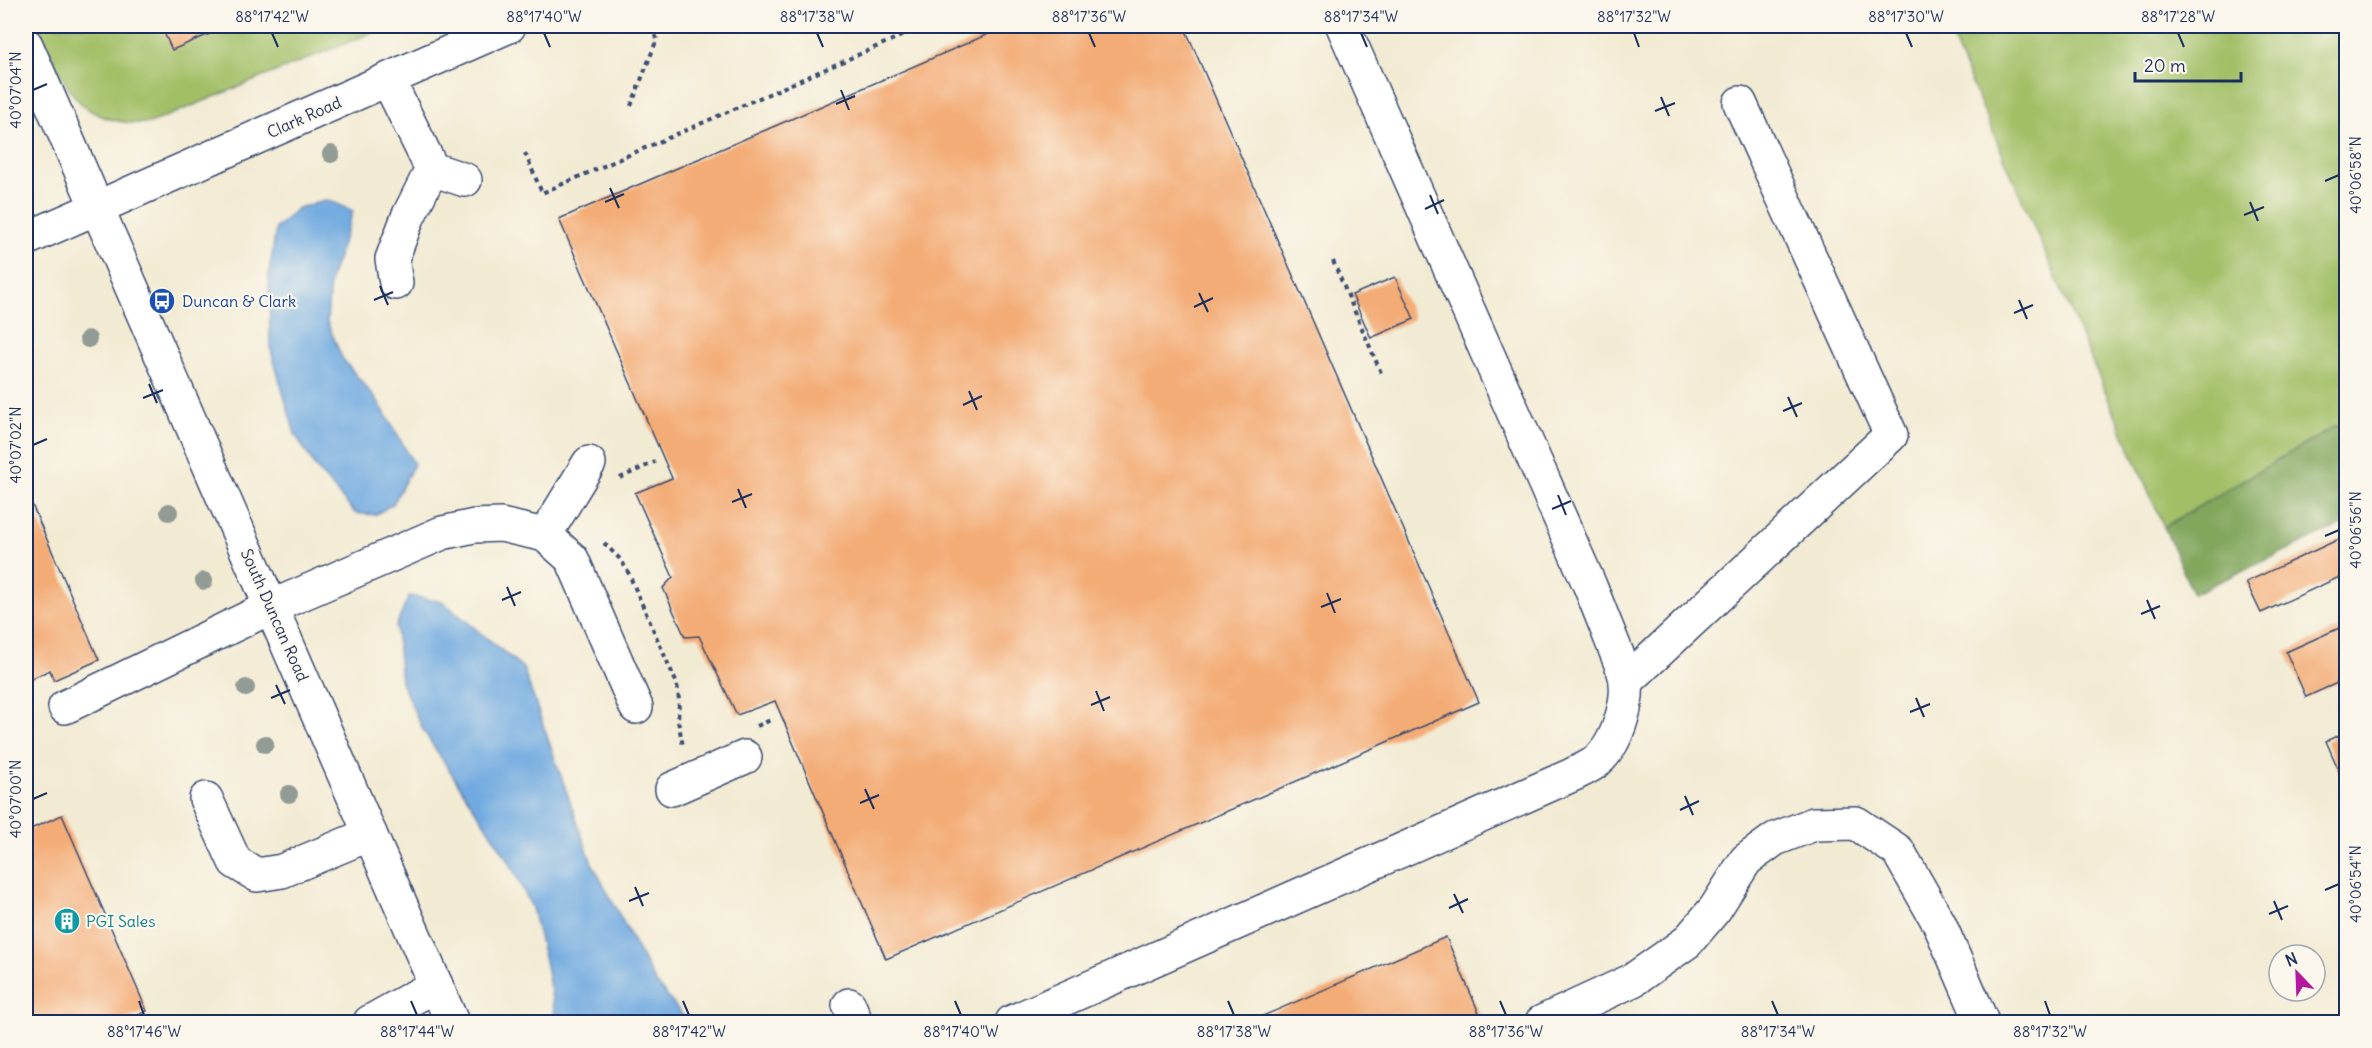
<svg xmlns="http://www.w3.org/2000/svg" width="2372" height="1048" font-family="Delius,sans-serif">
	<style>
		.green { fill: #a2bf66; stroke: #5e7762; stroke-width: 1.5 }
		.forest { fill: #81a65b; stroke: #4e6a5c; stroke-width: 1.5 }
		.water { fill: #71aae0; stroke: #466c9f; stroke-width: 1.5 }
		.building { fill: #f3ac76 }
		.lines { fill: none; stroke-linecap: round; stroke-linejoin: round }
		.minor-casing { stroke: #3b4b70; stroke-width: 36 }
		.major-casing { stroke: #3b4b70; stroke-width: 36 }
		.path { stroke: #3b4b70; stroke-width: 4; stroke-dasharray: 4.5 4.5; stroke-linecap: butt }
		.minor { stroke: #fff; stroke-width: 33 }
		.major { stroke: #fff; stroke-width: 33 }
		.tree { fill: #929b94 }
		.ticks { fill: none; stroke: #1b2f5e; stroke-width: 2 }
		.labels { text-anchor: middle; stroke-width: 4.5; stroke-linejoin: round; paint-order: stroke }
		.street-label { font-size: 16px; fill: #1b2f5e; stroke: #fbf7ec }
		.transit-label { font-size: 16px; fill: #164399; stroke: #fbf7ec; text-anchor: start }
		.culture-label { font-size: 16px; fill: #0d838f; stroke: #fbf7ec; text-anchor: start }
		.neatline { fill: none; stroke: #1b2f5e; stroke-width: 2 }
		.ticks-label { font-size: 15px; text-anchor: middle; fill: #1b2f5e }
	</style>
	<rect width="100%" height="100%" fill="#fbf7ec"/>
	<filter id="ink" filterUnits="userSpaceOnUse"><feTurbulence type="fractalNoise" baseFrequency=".0167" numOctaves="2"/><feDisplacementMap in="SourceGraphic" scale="12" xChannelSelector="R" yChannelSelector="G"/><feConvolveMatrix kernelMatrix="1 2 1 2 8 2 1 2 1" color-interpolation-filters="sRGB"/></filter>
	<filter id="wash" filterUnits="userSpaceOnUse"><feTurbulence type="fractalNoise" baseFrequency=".008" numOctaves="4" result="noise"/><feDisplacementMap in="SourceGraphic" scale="24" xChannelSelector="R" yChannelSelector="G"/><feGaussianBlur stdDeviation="1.35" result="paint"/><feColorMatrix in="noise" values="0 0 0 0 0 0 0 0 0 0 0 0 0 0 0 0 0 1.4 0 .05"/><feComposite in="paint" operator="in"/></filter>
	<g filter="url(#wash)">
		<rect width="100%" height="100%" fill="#f2ebd4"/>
		<!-- green -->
		<path class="green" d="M39,26H388L150,123C74,126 65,85 39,26Z
			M1947,26H2346V420L2164,527Z"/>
		<!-- forest -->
		<path class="forest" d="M2346,420V523L2193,594L2164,527Z"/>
		<!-- water -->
		<path class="water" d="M328,200L353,211L330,280L327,322L342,358L379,403L414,464L393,504L375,515L355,513L316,468L295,434L270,347L269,274L276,228L298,208Z
			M409,596L443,602L523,668L591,861L654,980L688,1022H556L546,965L532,908L509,861L423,730L401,682L396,626Z"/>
		<g id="blocks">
			<!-- building -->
			<path class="building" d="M161,26H228L172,50Z
				M1007,26H1184L1479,702L886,959L775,701L737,715L699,636L685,637L663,588L673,577L635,493L672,478L559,219Z
				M1395,277L1414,319L1371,338L1352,295Z
				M26,491L99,660L54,680L50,670L26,681Z
				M2346,536V574L2261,613L2246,582Z
				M2346,625V679L2306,697L2286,652Z
				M2346,732V787L2326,741Z
				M62,815L147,1011L121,1022H26V831Z
				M1446,937L1483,1022H1249Z"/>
		</g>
	</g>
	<g filter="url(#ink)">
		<use href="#blocks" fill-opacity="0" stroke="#3b4b70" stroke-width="1.5"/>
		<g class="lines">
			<defs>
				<path id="minor" d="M388,80L432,169L465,180
					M26,239L509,26
					M396,283L392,259L408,217L432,169
					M545,535L589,463
					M1627,681L1891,435L1740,103
					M65,707L271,607L442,533L474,526L501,525L545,535L572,559L636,707
					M672,789L745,757
					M206,799L235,862L257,875L282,871L370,834
					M849,1005L856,1022
					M370,1022L436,985
					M1012,1022L1572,775C1580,771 1590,767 1597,761C1618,743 1633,695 1623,669L1590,586L1343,26
					M1542,1022L1633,980L1687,942L1715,909L1746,860L1775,839L1814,824L1856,823L1898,851L1939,923L1982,1022"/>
				<path id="major" d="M26,45L452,1022"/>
			</defs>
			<!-- minor casing -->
			<use href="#minor" class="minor-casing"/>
			<!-- major casing -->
			<use href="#major" class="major-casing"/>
			<!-- path -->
			<path class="path" d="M631,106L657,39L651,26
				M525,153L542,193L924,26
				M1333,261L1382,375
				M620,478L655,462
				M604,543L621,560L628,572L677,684L679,700L678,721L683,746
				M757,726L773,719"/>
			<!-- minor -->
			<use href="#minor" class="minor"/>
			<!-- major -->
			<use href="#major" class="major"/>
		</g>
		<!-- trees -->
		<g class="tree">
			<circle cx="331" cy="154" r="9"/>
			<circle cx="88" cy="339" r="9"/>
			<circle cx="169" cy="512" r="9"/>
			<circle cx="204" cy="581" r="9"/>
			<circle cx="246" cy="688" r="9"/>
			<circle cx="265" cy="744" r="9"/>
			<circle cx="289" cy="794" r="9"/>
		</g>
	</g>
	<!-- ticks -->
	<path class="ticks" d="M272,33L278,47M544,33L550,47M817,33L823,47M1089,33L1095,47M1361,33L1367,47M1634,33L1639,47M1906,33L1912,47M2178,33L2184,47M33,90L47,84M841,90L849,110M1661,97L1669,116M836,104L855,96M1655,111L1675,103M2325,181L2339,175M610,188L619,208M1430,195L1438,214M605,202L624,194M2250,202L2258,221M1425,209L1444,200M2244,215L2264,207M380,286L388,305M1199,293L1208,312M374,300L393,292M2019,300L2027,319M1194,307L1213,298M2014,313L2033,305M149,384L157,403M969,391L977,410M1788,397L1797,417M143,398L163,390M963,405L982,396M1783,411L1802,403M33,445L47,439M738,489L746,508M1558,495L1566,515M732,502L752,494M1552,509L1571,501M2325,536L2339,530M507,587L515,606M1327,593L1335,613M502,600L521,592M2147,600L2155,619M1321,607L1341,599M2141,614L2160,606M276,685L285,704M1096,691L1104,711M271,698L290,690M1916,698L1924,717M1091,705L1110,697M1910,712L1930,704M865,789L874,809M1685,796L1693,815M33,799L47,793M860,803L879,795M1680,810L1699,801M635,887L643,906M2325,890L2339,884M1454,894L1463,913M629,901L649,893M2274,901L2282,920M1449,908L1468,899M2269,914L2288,906M139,1001L144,1015M411,1001L417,1015M683,1001L689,1015M955,1001L961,1015M1228,1001L1234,1015M1500,1001L1506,1015M1772,1001L1778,1015M2045,1001L2050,1015"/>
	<!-- icons -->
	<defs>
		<symbol id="bus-disc" viewBox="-11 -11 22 22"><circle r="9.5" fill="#1a4fb4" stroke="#fbf7ec"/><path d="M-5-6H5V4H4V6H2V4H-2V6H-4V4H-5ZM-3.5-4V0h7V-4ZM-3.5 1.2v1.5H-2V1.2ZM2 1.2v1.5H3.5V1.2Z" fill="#fff"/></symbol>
		<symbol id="building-disc" viewBox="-11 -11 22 22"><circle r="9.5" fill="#0f9aa8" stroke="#fbf7ec"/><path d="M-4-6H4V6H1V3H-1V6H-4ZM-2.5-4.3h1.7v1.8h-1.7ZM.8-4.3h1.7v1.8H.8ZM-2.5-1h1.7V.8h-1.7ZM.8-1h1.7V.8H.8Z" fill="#fff"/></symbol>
	</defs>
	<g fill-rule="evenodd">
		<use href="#bus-disc" x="147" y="286" width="30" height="30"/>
		<use href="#building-disc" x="52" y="906" width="30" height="30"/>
	</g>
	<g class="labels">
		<!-- street labels -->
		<g class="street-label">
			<text transform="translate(304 117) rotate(-24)" y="6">Clark Road</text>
			<text transform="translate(275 615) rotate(66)" y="6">South Duncan Road</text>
		</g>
		<!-- transit labels -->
		<g class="transit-label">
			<text x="182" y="307">Duncan &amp; Clark</text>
		</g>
		<!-- culture labels -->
		<g class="culture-label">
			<text x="86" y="927">PGI Sales</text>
		</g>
	</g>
	<!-- margin -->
	<rect width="2372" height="1048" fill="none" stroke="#fbf7ec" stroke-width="66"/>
	<!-- north arrow -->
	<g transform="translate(2297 973) rotate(337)"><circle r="28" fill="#fbf7ec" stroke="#a1a7b3" stroke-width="1.5"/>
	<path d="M0-4.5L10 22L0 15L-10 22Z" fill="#b5179e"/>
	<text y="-9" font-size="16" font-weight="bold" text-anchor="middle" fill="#1b2f5e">N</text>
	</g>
	<!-- scale -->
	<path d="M2135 72v9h106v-9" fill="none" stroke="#1b2f5e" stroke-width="3"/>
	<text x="2144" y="72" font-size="18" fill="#1b2f5e" stroke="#fbf7ec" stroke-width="4.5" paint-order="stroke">20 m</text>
	<rect x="33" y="33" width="2306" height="982" class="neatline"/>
	<g class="ticks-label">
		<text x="272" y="22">88°17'42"W</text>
		<text x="544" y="22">88°17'40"W</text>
		<text x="817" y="22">88°17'38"W</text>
		<text x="1089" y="22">88°17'36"W</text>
		<text x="1361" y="22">88°17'34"W</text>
		<text x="1634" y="22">88°17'32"W</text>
		<text x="1906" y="22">88°17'30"W</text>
		<text x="2178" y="22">88°17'28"W</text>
		<text transform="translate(16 90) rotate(-90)" y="5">40°07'04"N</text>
		<text transform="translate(2356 175) rotate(-90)" y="5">40°06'58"N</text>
		<text transform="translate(16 445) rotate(-90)" y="5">40°07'02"N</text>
		<text transform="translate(2356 530) rotate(-90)" y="5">40°06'56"N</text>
		<text transform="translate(16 799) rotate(-90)" y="5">40°07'00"N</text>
		<text transform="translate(2356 884) rotate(-90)" y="5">40°06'54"N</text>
		<text x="144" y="1037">88°17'46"W</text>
		<text x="417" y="1037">88°17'44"W</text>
		<text x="689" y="1037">88°17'42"W</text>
		<text x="961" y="1037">88°17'40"W</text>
		<text x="1234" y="1037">88°17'38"W</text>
		<text x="1506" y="1037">88°17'36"W</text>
		<text x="1778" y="1037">88°17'34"W</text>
		<text x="2050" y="1037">88°17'32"W</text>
	</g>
</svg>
